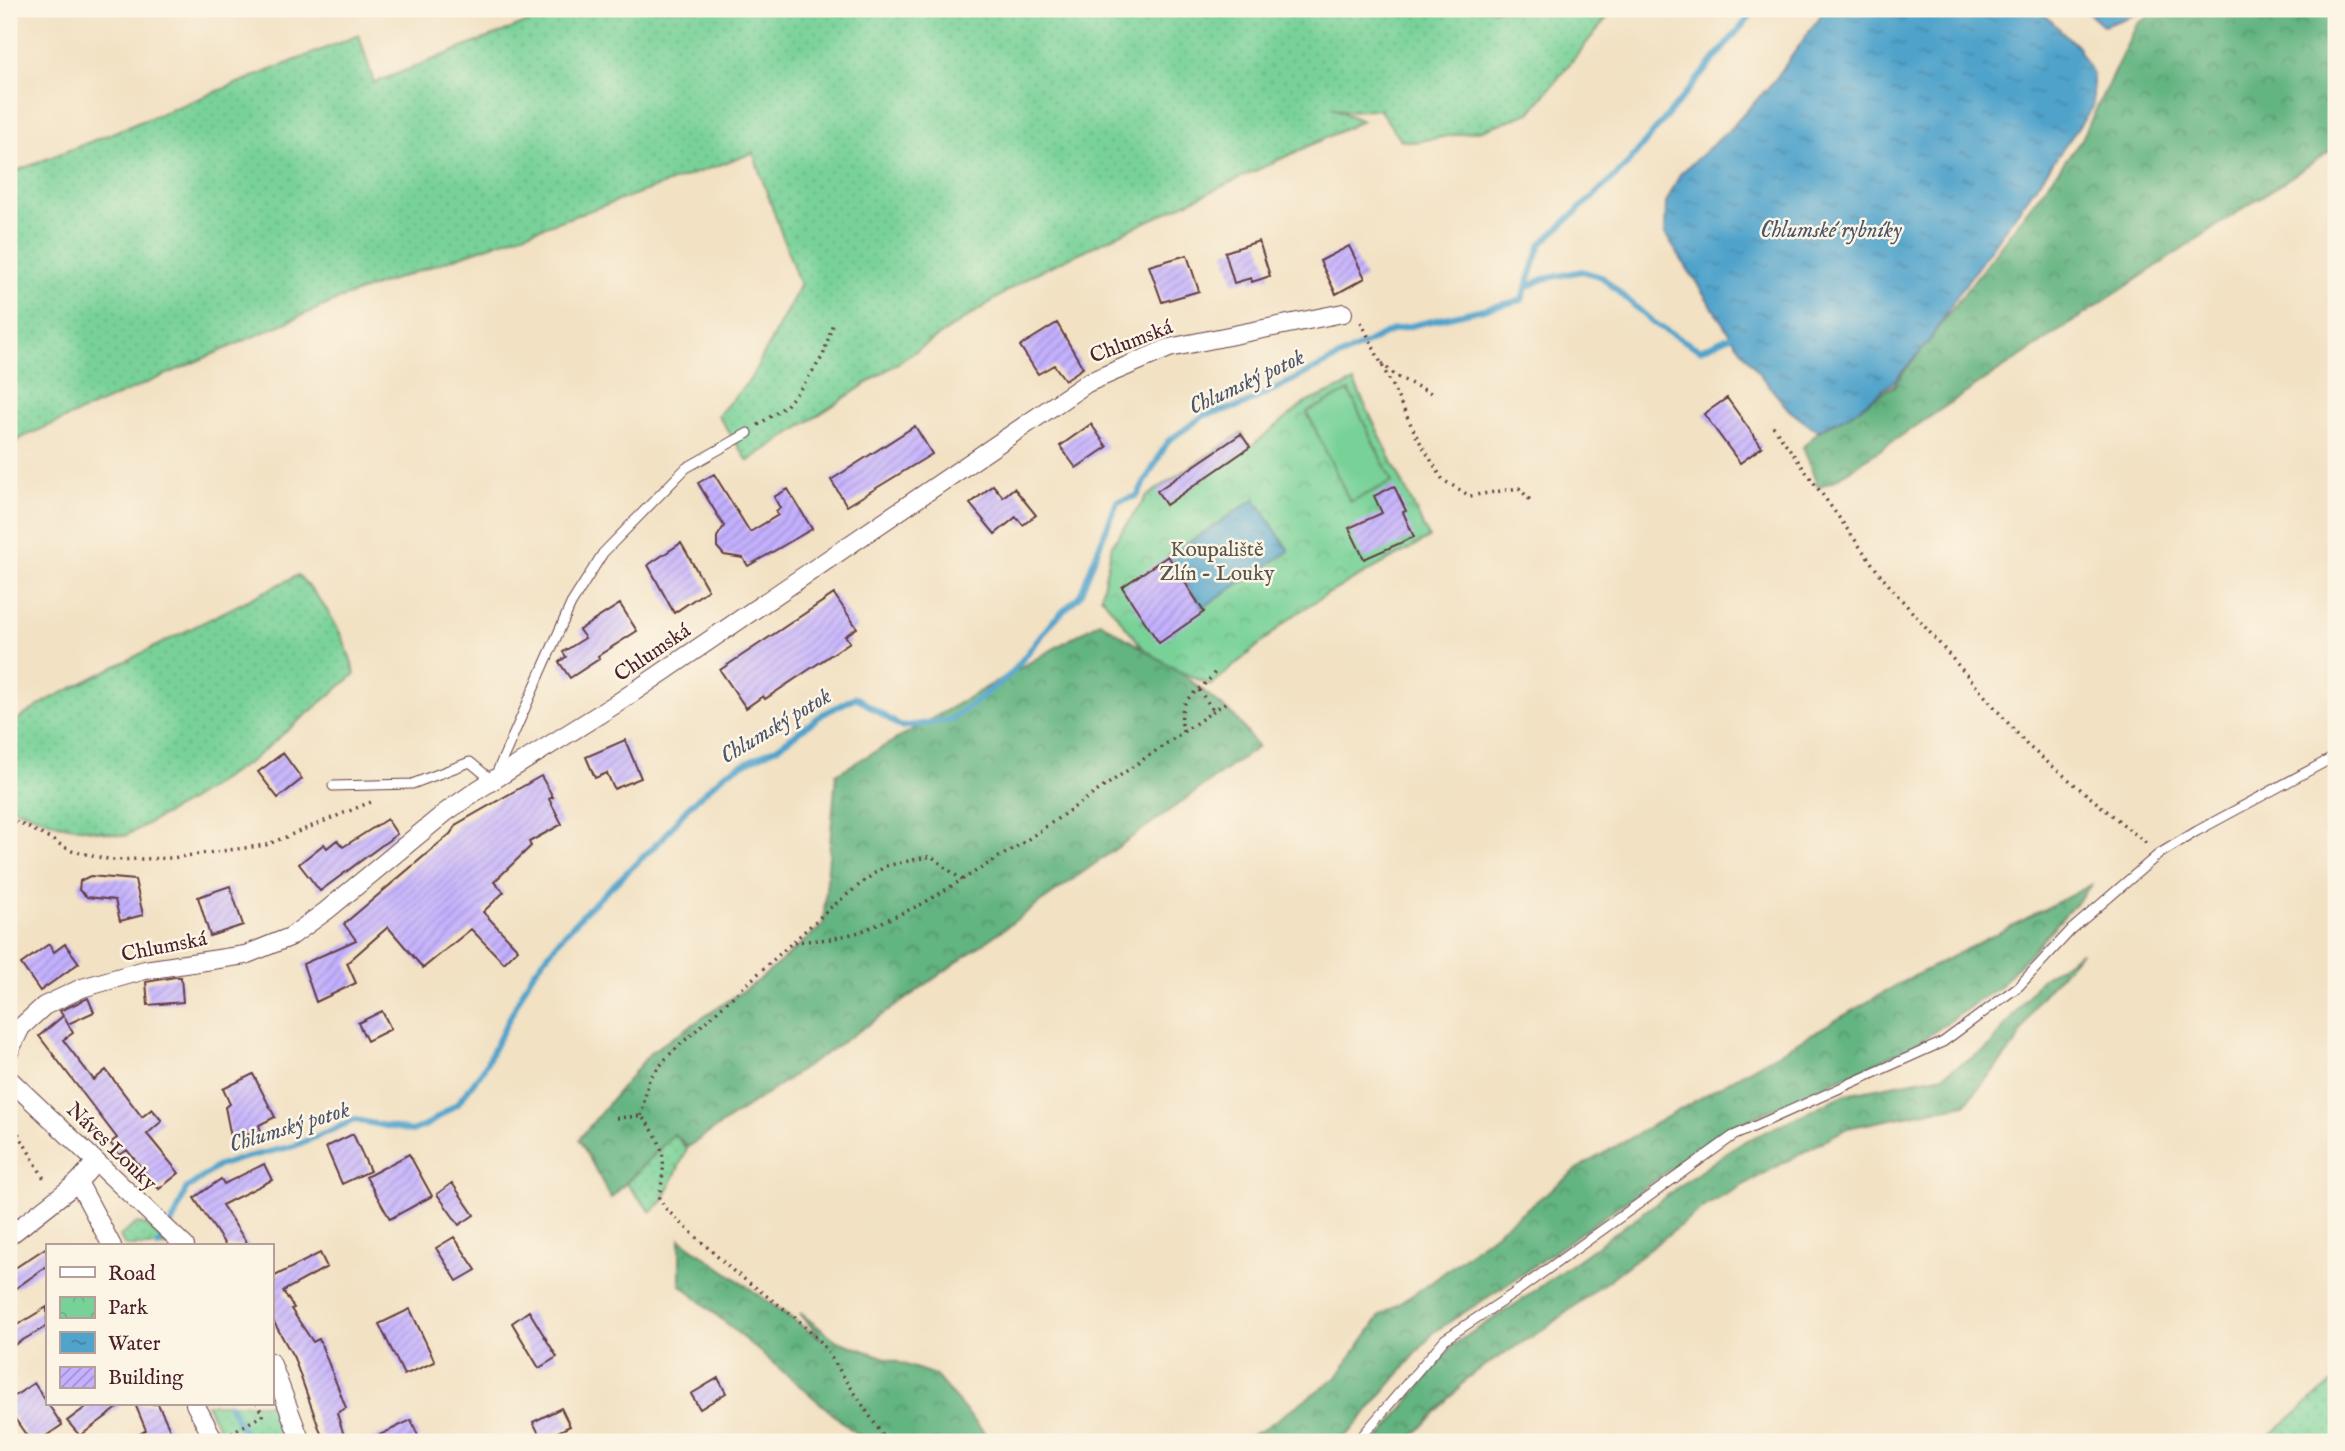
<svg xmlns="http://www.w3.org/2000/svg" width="2345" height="1451" font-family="'IM FELL English',serif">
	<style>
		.grass { fill: url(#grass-dots); stroke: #617862; stroke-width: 2 }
		.forest { fill: url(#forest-crowns); stroke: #566a56; stroke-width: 2 }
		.park { fill: url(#park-crowns); stroke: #617862; stroke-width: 2 }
		.garden { fill: #78d298; stroke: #617862; stroke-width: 2 }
		.water { fill: url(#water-ripples); stroke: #4d617b; stroke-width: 2 }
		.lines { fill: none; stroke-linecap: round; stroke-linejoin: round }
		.stream { stroke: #50a3cb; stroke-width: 6 }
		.building { fill: url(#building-hatch) }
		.lane-casing { stroke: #633c42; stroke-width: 11 }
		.street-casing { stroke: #633c42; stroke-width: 20 }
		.path { stroke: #633c42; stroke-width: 3.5; stroke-dasharray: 2 5; stroke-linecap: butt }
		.lane { stroke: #fff; stroke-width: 9 }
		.street { stroke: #fff; stroke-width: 18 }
		.labels { text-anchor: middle; stroke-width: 5; stroke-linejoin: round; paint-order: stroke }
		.street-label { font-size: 21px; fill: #4a1f2b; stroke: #fcf5e5 }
		.park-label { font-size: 21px; fill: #58554c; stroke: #fcf5e5 }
		.water-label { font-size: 23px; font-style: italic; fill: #4c546b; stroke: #fcf5e5 }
	</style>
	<defs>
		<pattern id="grass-dots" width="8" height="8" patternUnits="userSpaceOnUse" patternTransform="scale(1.75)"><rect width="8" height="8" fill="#78d298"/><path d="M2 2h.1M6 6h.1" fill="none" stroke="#69b483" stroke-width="1.8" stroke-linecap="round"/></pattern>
		<pattern id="forest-crowns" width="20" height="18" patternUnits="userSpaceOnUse" patternTransform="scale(1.75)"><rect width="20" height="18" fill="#62b480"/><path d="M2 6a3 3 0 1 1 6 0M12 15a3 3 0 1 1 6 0" fill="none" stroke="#539269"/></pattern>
		<pattern id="park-crowns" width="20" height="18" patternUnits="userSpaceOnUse" patternTransform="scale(1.75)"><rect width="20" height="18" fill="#78d298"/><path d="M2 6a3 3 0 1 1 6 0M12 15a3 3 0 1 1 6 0" fill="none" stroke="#69b483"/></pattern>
		<pattern id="water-ripples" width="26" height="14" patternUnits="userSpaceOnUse" patternTransform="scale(1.75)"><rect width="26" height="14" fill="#50a3cb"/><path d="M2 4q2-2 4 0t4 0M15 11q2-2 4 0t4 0" fill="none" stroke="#4484a5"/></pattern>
		<pattern id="building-hatch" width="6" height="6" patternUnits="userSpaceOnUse" patternTransform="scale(1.75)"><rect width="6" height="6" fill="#c4b1ff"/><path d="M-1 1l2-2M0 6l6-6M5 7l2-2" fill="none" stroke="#a18fcf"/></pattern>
	</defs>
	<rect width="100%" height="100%" fill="#fcf5e5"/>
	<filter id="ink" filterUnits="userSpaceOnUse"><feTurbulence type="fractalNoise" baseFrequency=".0143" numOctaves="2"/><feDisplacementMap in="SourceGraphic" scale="14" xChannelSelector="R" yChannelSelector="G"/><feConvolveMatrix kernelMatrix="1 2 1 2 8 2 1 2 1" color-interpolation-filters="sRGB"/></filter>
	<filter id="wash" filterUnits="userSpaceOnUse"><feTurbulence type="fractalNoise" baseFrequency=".00686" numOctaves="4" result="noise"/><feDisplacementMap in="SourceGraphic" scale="28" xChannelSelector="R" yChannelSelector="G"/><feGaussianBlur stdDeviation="1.57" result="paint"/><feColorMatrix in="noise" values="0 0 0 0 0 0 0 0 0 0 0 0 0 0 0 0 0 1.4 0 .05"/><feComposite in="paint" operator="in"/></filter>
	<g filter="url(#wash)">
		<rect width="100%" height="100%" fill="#f2e1c3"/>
		<!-- grass -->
		<path class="grass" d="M561,9H1612L1610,14L1530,113L1482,130L1414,142L1401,140L1379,109L1348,111L1331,107L1362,121L1032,275L748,461L718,415L750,380L800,286L753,153L344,297L23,437L9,447V174L359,35L374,83Z
			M298,575C326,603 345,635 355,674L251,761L186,803L125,836L58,824L9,806V725L48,700Z
			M674,1134L687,1149L663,1201L651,1212L626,1183Z
			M137,1223L147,1226L171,1246H125L120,1236Z
			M2336,1380V1442H2262Z
			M271,1399L288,1442H226L206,1404H271Z"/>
		<!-- forest -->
		<path class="forest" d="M2162,9H2336V147C2168,258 2001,371 1833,481L1818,487L1803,447L1817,432L1849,415L1894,385L2082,139L2137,24Z
			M1100,622L1179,671L1235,717L1258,747L900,1003L688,1147L674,1134L611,1198L579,1139L651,1052L758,981L823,925L836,774Z
			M2093,884L1999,987L1913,1046L1728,1129L1508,1284L1434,1332L1351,1431L1337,1442H1236L1262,1430L1337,1377L1380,1316L1432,1282L1583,1165L1899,984Z
			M2081,952L2037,1001L2015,1045L1965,1104L1847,1128L1707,1205L1547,1327L1472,1374L1408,1442H1376L1454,1344L1519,1302L1737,1145L1846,1094L1943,1075L1988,1048L2041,979Z
			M680,1239L821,1339L800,1313L837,1341L935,1375L992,1442H866L680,1284Z"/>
		<!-- park -->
		<path class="park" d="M1354,382L1429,538L1322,597L1293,616L1211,685L1179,671L1144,649L1101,596L1112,545L1147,496L1242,433L1250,447L1305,403Z"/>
		<!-- garden -->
		<path class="garden" d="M1349,391L1392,482L1350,502L1307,412Z"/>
		<!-- water -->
		<path class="water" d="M1825,9H2039L2078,47L2093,75V107L1956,297L1928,343L1893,382L1851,414L1817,431L1789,410L1761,376L1731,336L1665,234L1666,203L1680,174L1729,130L1774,81Z
			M2084,9H2152L2103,26Z
			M1255,499L1289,551L1202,608L1168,556Z"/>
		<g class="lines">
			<!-- stream -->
			<path class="stream" d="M1526,288L1543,279L1582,271L1602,277L1655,324L1700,350L1731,336
				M158,1246L175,1217L186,1189L218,1166L243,1158L294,1146L355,1120L412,1131L427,1125L458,1103L483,1070L531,976L561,938L586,911L662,839L687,808L727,772L778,747L823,714L856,697L901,727L951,720L1010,675L1053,621L1080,595L1117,502L1137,496L1168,441L1205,415L1241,406L1393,330L1522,300L1541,244L1623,169L1756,9
				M229,1404L249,1442"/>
		</g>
		<g id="blocks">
			<!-- building -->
			<path class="building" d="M1259,241L1270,276L1252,282L1251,278L1234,283L1225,252Z
				M1349,246L1365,278L1336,294L1320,261Z
				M1187,255L1199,291L1162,302L1149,266Z
				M1057,323L1083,368L1065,380L1054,365L1038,374L1020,346Z
				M1727,398L1762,447L1740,463L1704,414Z
				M1091,424L1107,447L1076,468L1060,446Z
				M915,426L932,454L847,506L831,480Z
				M1241,434L1250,447L1166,505L1157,491Z
				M714,474L750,532L778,515L776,511L780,508L774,497L788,489L812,529L748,566L743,558L724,555L717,547V537L724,526L698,483Z
				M993,485L1003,497L1014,488L1036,515L1023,525L1016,517L995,534L970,504Z
				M1394,486L1406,511L1403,512L1414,537L1364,559L1349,528L1382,513L1374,496Z
				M681,543L708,590L674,613L648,565Z
				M1168,556L1204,612L1159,643L1122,587Z
				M834,594L857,628L845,636L850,642L765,699L763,696L746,708L720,670Z
				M620,604L637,631L598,656L599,659L570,678L559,662L566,657L563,652L585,638L579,630Z
				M625,740L641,778L614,789L607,773L595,778L586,757Z
				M283,753L302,779L278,798L258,772Z
				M541,776L553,797L549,799L562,824L529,842L531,846L494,882L504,892L483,912L518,949L504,963L471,929L423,968L388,927L347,963L356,983L316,1002L303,964L356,940L344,924L450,834L457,824Z
				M387,819L397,834L320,891L299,864L324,844L327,848L337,840L343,847Z
				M90,876L135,880L143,915L120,921L115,900L87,897L79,890L80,881Z
				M230,886L243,925L210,936L198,897Z
				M49,944L54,952L65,944L79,963L40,991L21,964Z
				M175,977H181L183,1002L148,1005L146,982Z
				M88,998L94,1012L68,1024L64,1017L73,1033L63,1040L94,1080L106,1070L142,1117L152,1109L162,1121L147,1134L179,1173L159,1189L127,1150L120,1155L110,1143L117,1138L39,1036L63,1016L60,1011Z
				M382,1011L391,1029L367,1041L358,1023Z
				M253,1074L275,1117L259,1125L261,1132L231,1137L225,1107L230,1104L223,1089Z
				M353,1134L370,1171L342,1184L326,1147Z
				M409,1154L432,1196L390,1219L366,1177Z
				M264,1164L272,1180L222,1205L249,1246H226L194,1198L221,1179L224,1184Z
				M452,1183L474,1215L459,1225L437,1194Z
				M454,1237L476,1270L457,1281L436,1248Z
				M47,1247V1266L16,1288L9,1278V1272Z
				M320,1253L327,1267L283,1291L294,1308L291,1309L313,1342L319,1339L346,1408L337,1413L346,1442H324L294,1358L271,1317V1271L275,1276Z
				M47,1307V1326L9,1348V1330Z
				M410,1309L435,1362L404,1375L379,1324Z
				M529,1311L557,1357L539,1368L512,1323Z
				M718,1378L726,1393L700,1409L691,1394Z
				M34,1383L62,1425L37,1442H31L9,1410V1400Z
				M90,1404H123L80,1436L67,1421Z
				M135,1404H158L176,1442H127L146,1430Z
				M561,1408L570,1426L542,1440L533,1422Z
				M411,1420L419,1438L410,1442H365Z"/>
		</g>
	</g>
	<g filter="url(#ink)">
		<use href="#blocks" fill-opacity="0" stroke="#633c42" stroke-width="2"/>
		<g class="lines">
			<defs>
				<path id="lane" d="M333,786L412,784L470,762L493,781L571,604L603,553L686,468L748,433
					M1357,1442L1445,1339L1513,1294L1733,1136L1943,1042L2019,986L2071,930L2159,854L2197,831L2336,756"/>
				<path id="street" d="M9,1052L21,1027L44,1006L82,988L145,970L245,955L290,937L326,911L446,812L479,789L619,702L1087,383L1169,348L1343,313
					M9,1079L185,1246
					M78,1182L112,1246
					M9,1236L78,1182L96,1162
					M271,1362L301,1442
					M195,1404L215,1442"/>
			</defs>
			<!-- lane casing -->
			<use href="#lane" class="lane-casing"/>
			<!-- street casing -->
			<use href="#street" class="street-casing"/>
			<!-- path -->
			<path class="path" d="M1361,322L1417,437L1443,480L1470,496L1519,488L1530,500
				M1382,363L1395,376L1431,393
				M758,425L786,406L804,384L823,356L833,323
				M1773,426L1881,576L2028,746L2147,844
				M1199,690L1214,711
				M1183,732C1176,693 1197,698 1215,672
				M9,819L30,828L72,851L112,860L171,858L266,845L371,802
				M794,942L830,939L860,932L922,904L1021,844L1225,703
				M641,1116L649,1079L669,1055L829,909L872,875L886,866L931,856L962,880
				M616,1118L641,1116C667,1144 666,1162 659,1198L667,1210L732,1270L795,1317L821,1342L887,1442
				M9,1123L18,1133L46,1182
				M231,1433L263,1415L257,1404"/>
			<!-- lane -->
			<use href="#lane" class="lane"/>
			<!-- street -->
			<use href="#street" class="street"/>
		</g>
	</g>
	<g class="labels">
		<!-- street labels -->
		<g class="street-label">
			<text transform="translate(1131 341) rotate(-21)" y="7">Chlumská</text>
			<text transform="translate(652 652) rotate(-34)" y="7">Chlumská</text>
			<text transform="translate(164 946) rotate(-11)" y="7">Chlumská</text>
			<text transform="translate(112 1146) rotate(44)" y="7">Náves Louky</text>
		</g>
		<!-- park labels -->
		<g class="park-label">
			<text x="1217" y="556">Koupaliště<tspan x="1217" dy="24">Zlín - Louky</tspan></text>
		</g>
		<!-- water labels -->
		<g class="water-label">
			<text x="1831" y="237">Chlumské rybníky</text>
			<text transform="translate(1246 381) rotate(-25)" y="8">Chlumský potok</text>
			<text transform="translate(775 725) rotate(-31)" y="8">Chlumský potok</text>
			<text transform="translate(289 1126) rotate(-17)" y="8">Chlumský potok</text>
		</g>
	</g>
	<!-- margin -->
	<rect width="2345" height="1451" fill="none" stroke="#fcf5e5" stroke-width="35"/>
	<!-- legend -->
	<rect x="46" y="1244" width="228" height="161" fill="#fcf5e5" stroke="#b59f9b" stroke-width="2"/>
	<rect x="60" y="1267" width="35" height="10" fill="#ffffff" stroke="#b59f9b" stroke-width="2"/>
	<text x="108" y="1280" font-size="21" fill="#4a1f2b">Road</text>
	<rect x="60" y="1297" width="35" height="21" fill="url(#park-crowns)" stroke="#b59f9b" stroke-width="2"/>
	<text x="108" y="1314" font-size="21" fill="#4a1f2b">Park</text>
	<rect x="60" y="1332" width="35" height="21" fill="url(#water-ripples)" stroke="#b59f9b" stroke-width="2"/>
	<text x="108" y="1350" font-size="21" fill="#4a1f2b">Water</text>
	<rect x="60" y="1367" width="35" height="21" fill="url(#building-hatch)" stroke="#b59f9b" stroke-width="2"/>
	<text x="108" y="1384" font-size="21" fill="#4a1f2b">Building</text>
</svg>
